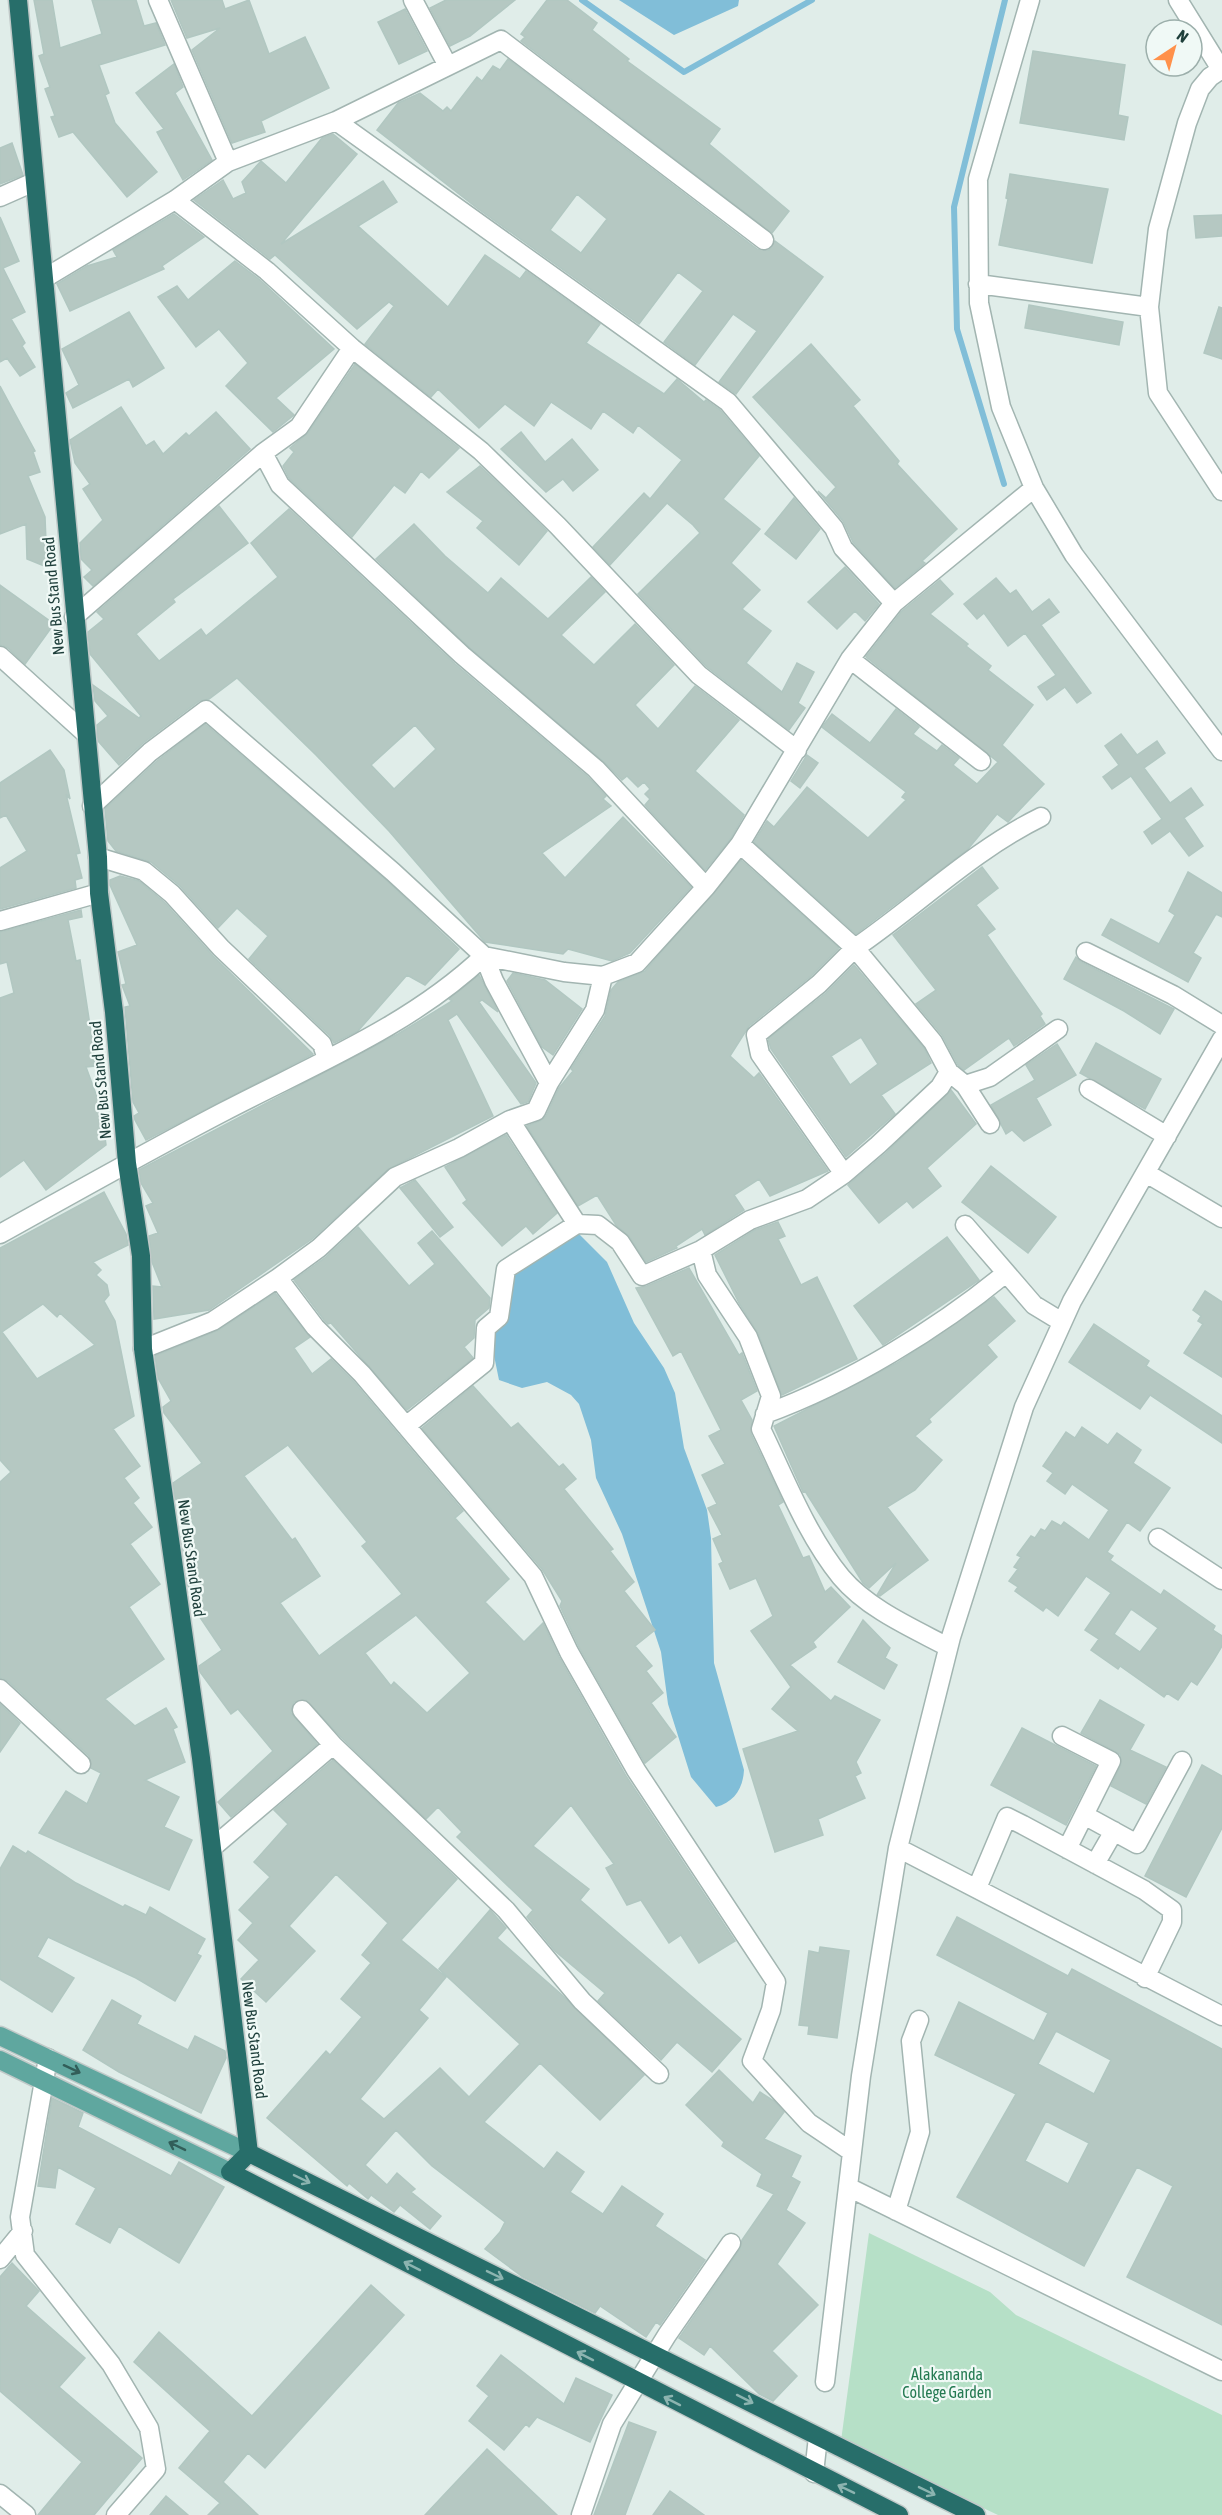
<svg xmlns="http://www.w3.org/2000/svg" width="1222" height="2515" font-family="'Asap Condensed',sans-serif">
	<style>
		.green { fill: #b6e0c7 }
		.water { fill: #81bed8 }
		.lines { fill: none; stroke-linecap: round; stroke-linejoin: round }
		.stream { stroke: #81bed8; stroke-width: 6 }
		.building { fill: #b5c8c2; stroke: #b1c7c1; stroke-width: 1.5; fill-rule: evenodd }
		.minor-casing { stroke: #a2b5b1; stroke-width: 21 }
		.major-casing { stroke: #c0c9c8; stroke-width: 21 }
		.highway-casing { stroke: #c0c9c8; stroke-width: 21 }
		.minor { stroke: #fff; stroke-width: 18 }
		.major { stroke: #5fa79f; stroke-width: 18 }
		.highway { stroke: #276e6a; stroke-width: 18 }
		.oneway { stroke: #325e59 }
		.oneway2 { stroke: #8cb4b0 }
		.labels { text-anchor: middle; stroke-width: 4.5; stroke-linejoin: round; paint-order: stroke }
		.street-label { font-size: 16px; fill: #1e3f3b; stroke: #f0f9f6 }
		.park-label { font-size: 16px; fill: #247a52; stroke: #f0f9f6 }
	</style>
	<rect width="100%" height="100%" fill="#e0ede9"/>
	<!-- green -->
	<path class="green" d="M869,2233L990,2292L1016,2315L1222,2415V2515H998L841,2441Z"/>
	<!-- water -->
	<path class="water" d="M619,0H739L738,6L674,35Z
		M578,1233L607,1262L634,1323L664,1368L675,1393L684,1448L707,1510L711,1538L714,1663L744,1770C743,1789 734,1802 716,1807L691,1777L668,1704L661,1652L622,1534L596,1478L591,1440L579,1404L571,1395L547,1382L522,1388L499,1380L490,1336L514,1267Z"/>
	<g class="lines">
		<!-- stream -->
		<path class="stream" d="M582,0L684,72L812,0
			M1004,484L957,329L954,207L1005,0"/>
	</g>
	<!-- building -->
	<path class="building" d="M34,0H52L60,48L102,34L92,0H136L144,26L156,23L165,45L99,65L109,93L105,95L115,123L157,172L127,197L73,132L59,137L51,117L55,116L45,89L50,87L39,56L44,54Z
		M171,0H222L225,9L249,0L269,54L305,37L329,88L261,121L265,132L232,143L192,50L220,28L187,38Z
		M446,0H515L470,36L450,46L430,8Z
		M547,0H567L597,23L592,30L629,59L627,61L720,129L709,144L789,211L772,233L521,41L525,37L521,34Z
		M405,9L427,51L399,64L378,22Z
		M1033,51L1125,65L1118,115L1128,117L1124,140L1020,123Z
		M508,59L757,249L769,250L775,241L823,277L736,394L719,382L757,331L733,314L695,365L664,342L703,291L678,272L639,324L477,208L377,130L398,103L420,93L443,111L447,107L451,111L477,77L482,81L493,66L500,70ZM577,194L607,219L581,253L550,230Z
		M174,64L183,87L175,93L212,160L183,180L157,132L164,129L136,93Z
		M333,134L357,154L281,244L383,181L397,202L358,226L448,307L485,255L520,279L526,271L600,324L586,343L664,394L677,379L704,402L706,400L720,410L759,456L723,499L760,529L731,563L760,590L742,609L771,631L746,663L782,692L797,663L814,672L798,703L805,708L789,730L707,667L638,594L700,533L693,525L667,503L610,565L593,547L644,493L650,499L682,460L638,425L633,433L603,411L591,429L551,402L534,426L505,404L479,428L438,389L431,397L365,344L394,306L389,302L357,329L275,255L270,259L194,200L223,180L233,199L246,193L242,182L261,161L286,183L322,138Z
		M12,143L23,175L0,184V148Z
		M1010,174L1108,189L1092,263L999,245L1008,199L1006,198Z
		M174,214L204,237L162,266L164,269L70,311L57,284L87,266L117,257L113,250Z
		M1222,215V236L1196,238L1194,216Z
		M0,217L19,261L3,268L25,312L11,319L25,343L22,346L35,367L20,376L7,358L0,362Z
		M235,261L260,280L334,349L276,398L294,415L273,432L226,386L248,363L219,329L196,347L158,297L177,286L188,300Z
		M1029,305L1123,322L1119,345L1025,328Z
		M1219,307L1222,308V359L1204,353Z
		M129,312L164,368L133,387L129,379L73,408L66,393L79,385L62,349Z
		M811,344L860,400L853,406L899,461L897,464L957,529L922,561L925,563L895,588L853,542L843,521L818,491L826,498L836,487L753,397Z
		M355,364L459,448L429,478L421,471L405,493L394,485L352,537L289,478L283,466L294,452L290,448L308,433Z
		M0,386L35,451L33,452L40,472L28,476L45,517L47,567L27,559L26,524L0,534Z
		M121,407L146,446L154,441L163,454L186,433L189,436L216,412L250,449L93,586L84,577L92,570L81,559L80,543L103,520L83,489L90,484L75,463L70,440Z
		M521,432L545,462L572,439L598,470L573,491L563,479L546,492L501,449Z
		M480,466L547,531L519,565L477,528L483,521L447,492Z
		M794,498L820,529L796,559L765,534Z
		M219,506L248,543L173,599L175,602L136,634L159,661L201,629L206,636L278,577L251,543L289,509L455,664L588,777L606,796L603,799L611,806L542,853L565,878L623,817L691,887L630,953L612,961L568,949L563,954L485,942L389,831L316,755L237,678L209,699L199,701L143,743L119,765L98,741L97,725L108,716L95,701L93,685L139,718L141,716L90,654L88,632L104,619L97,612ZM415,725L436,749L394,789L371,765Z
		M414,524L445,556L488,593L501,578L548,619L591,577L605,592L561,635L594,665L635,624L674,665L635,705L658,729L695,686L739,720L695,771L744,815L731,838L705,870L645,805L650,799L645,794L650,789L644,782L638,787L627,776L622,780L603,761L469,647L376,559Z
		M845,567L879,604L865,621L855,611L837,629L808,602Z
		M996,578L1010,594L1016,590L1032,612L1049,599L1059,612L1041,625L1091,693L1077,703L1065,687L1047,700L1038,687L1056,675L1025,633L1008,646L984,613L977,619L964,604Z
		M940,580L953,594L930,614L968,644L966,646L991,666L988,670L1033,705L1002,745L1044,784L1008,822L997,814L968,849L856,934L754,842L767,821L774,827L807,787L868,838L906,800L902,797L906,792L822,727L832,714L870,743L896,709L919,727L913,734L937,751L942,745L959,758L953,765L977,784L998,762L866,657L902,611Z
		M0,585L54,624L25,664L8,648L0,645Z
		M205,724L386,880L459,949L425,985L407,975L358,1031L334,1043L330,1036L249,959L268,936L237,908L218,928L180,886L151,862L116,851L108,841L105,809L157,761Z
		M1121,734L1137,755L1157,741L1165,753L1144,768L1170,803L1191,788L1203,805L1184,818L1203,846L1189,856L1170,831L1152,844L1144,832L1162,819L1131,776L1112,789L1103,777L1119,765L1105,746Z
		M50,750L64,770L70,799L66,794L80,853L76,854L82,878L75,880L76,888L0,909V868L27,851L6,815L0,818V783Z
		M807,755L818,763L800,788L791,781Z
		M741,860L839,948L811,976L749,1026L730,1056L754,1078L759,1073L828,1171L770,1196L759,1179L734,1195L744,1210L705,1235L702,1229L676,1246L677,1248L646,1262L629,1236L616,1225L597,1195L578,1206L527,1126L540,1121L546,1116L559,1088L573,1071L571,1069L605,1016L611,990L618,982L645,971Z
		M982,867L998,888L976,905L995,929L987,935L1042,1014L1040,1016L1045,1024L1014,1046L1009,1038L964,1070L958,1065L942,1035L916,1004L936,990L893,935Z
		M1188,872L1222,893V917L1216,914L1193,953L1201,958L1188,982L1102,935L1111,919L1159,944L1175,915L1169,911Z
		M120,876L139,881L164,902L213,956L313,1054L146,1140L135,1120L134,1116L139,1113L133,1102L125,1007L130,1006L122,985L126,984L118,952L137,945L110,885V880Z
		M81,910L82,917L68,920L76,961L80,960L93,1045L95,1066L86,1067L101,1108L106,1145L46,1190L24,1160L0,1177V998L14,993L7,962L0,964V932Z
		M1076,957L1081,962L1174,1009L1160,1034L1124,1011L1064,979Z
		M854,965L924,1048L931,1063L881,1095L895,1114L846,1157L771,1049L768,1039L826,993ZM861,1037L878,1064L850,1085L831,1056Z
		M513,973L545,980L582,1009L553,1055L542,1047L507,981Z
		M479,975L498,1012L482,1000L479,1002L536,1083L528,1102L521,1104L457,1014L448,1020L493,1116L388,1169L312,1239L209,1310L154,1319L153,1286L162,1287L152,1262L149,1236L158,1233L146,1206L153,1203L141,1183L139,1170L398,1034L452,1001L449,999Z
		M1096,1043L1161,1079L1145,1109L1080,1073Z
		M1057,1044L1076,1075L1036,1098L1051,1125L1024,1141L1012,1130L1006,1134L991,1105L1035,1080L1026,1065Z
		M951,1090L976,1124L927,1168L941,1186L913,1208L907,1201L879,1223L848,1185L886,1153Z
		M506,1135L557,1213L533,1234L526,1226L502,1246L463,1203L467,1200L445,1167Z
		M991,1166L1056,1217L1028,1253L962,1202Z
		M415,1180L453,1227L440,1237L400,1188Z
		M104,1192L126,1234L128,1245L93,1262L101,1270L96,1275L107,1285L109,1295L104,1301L115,1321L134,1416L113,1429L140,1466L124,1478L139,1498L133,1503L152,1527L130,1544L160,1584L129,1607L164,1659L105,1699L135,1726L166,1708L177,1727L173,1729L185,1762L145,1780L179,1797L164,1827L192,1840L169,1890L39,1833L66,1791L87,1804L101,1773L91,1768L89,1756L8,1681L0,1678V1482L11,1472L0,1460V1248ZM43,1304L57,1317L60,1313L95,1345L37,1379L2,1332Z
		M778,1222L785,1236L778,1239L801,1285L817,1277L857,1359L782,1395L758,1333L739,1303L715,1255L755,1230Z
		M358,1227L409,1286L435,1264L418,1243L432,1231L490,1298L489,1308L475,1320L474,1338L464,1347L473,1358L407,1410L331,1323L328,1324L324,1320L294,1280L326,1257Z
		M947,1237L979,1280L883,1345L854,1306Z
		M689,1268L739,1355L742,1353L757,1391L741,1400L752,1420L751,1434L783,1502L778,1505L803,1558L809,1556L825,1592L831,1587L850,1607L813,1642L816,1647L790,1665L831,1701L835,1696L880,1720L856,1762L861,1773L855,1776L865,1798L818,1819L823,1835L775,1852L743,1749L798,1731L772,1709L791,1687L751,1631L773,1616L756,1578L730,1589L719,1564L723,1562L713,1539L722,1535L708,1508L717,1504L702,1475L725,1464L709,1436L721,1430L681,1351L673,1356L636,1288L647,1286Z
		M1205,1291L1222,1302V1377L1184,1353L1203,1324L1198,1321L1201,1316L1193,1310Z
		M275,1293L310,1337L294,1348L312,1374L331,1359L354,1382L463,1511L455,1518L509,1579L485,1602L524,1642L543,1623L559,1657L626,1776L735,1941L699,1963L681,1935L669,1943L641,1900L627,1905L606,1868L614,1864L571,1805L533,1846L589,1889L580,1900L741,2039L712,2072L677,2042L661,2060L598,2001L605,1993L555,1951L527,1917L533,1910L457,1837L462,1832L438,1807L426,1819L341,1737L306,1700L294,1702L291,1713L317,1744L231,1817L218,1802L273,1751L238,1709L231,1714L200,1672L199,1666L222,1650L193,1607L200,1602L188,1586L186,1569L191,1565L184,1556L181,1537L195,1526L175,1498L173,1483L202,1463L164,1413L163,1407L171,1401L158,1378L155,1356L219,1330ZM288,1445L367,1542L362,1546L402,1594L319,1656L280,1603L320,1576L295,1538L292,1540L244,1476ZM416,1615L470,1673L427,1713L394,1682L391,1686L365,1653Z
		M994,1297L1015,1321L987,1345L997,1357L929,1419L931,1422L915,1436L942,1460L915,1490L887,1507L928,1560L880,1596L877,1595L896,1563L869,1588L863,1583L805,1491L803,1492L774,1426L897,1363Z
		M1094,1324L1149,1361L1146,1366L1222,1416V1443L1150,1395L1140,1409L1069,1362Z
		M473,1386L511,1428L518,1423L559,1467L563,1464L576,1479L564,1489L613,1549L610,1551L634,1582L624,1591L655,1630L635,1646L652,1666L646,1671L663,1693L651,1703L676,1737L645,1763L579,1647L560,1606L562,1601L542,1569L422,1428Z
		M1082,1427L1108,1445L1117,1433L1141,1450L1133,1463L1170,1488L1140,1531L1127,1522L1107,1552L1113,1556L1110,1560L1161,1595L1164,1590L1215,1626L1213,1630L1222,1636V1646L1213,1661L1197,1685L1191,1681L1178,1700L1167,1693L1164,1697L1120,1666L1118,1669L1091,1650L1099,1639L1085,1630L1111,1593L1086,1576L1058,1616L1046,1607L1043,1611L1015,1591L1018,1587L1009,1581L1018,1569L1014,1567L1021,1557L1017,1555L1031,1536L1035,1538L1041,1529L1045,1531L1052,1521L1061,1526L1064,1522L1089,1540L1109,1510L1072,1484L1065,1494L1047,1481L1053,1473L1043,1466L1066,1432L1075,1438ZM1131,1609L1158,1628L1140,1652L1114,1634Z
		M863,1620L890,1648L885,1658L897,1665L884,1689L838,1662Z
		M1100,1700L1144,1725L1130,1750L1166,1767L1146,1804L1111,1786L1121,1765L1120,1754L1081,1733Z
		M0,1704L20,1723L0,1752Z
		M1022,1728L1096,1766L1066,1825L991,1785Z
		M333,1760L457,1879L401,1940L446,1977L419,2010L428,2018L360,2099L384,2119L440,2068L469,2097L520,2044L439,1969L490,1910L506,1928L497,1938L562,1995L644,2075L600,2120L540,2063L484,2122L544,2169L557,2152L584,2172L570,2192L603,2214L622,2186L663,2214L655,2226L705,2260L660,2325L656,2322L646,2337L600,2306L595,2313L523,2277L485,2249L500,2232L505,2222L432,2166L396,2130L365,2165L387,2185L397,2173L415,2189L411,2192L441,2216L430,2229L400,2205L394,2212L371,2195L368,2199L349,2183L347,2186L267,2118L326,2051L330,2055L362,2017L341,1999L371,1963L362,1955L388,1923L336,1874L289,1926L315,1951L266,2002L241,1979L259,1960L238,1940L253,1923L239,1910L270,1877L254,1862L288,1824L274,1810Z
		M1202,1765L1222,1776V1828L1186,1897L1145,1876Z
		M13,1846L26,1854L28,1851L76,1883L123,1907L125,1905L146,1915L150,1907L205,1939L197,1954L201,1956L175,2001L136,1978L48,1937L37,1957L74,1978L52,2012L0,1979V1869Z
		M957,1917L1068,1976L1072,1969L1222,2049V2325L1127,2277L1173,2186L1137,2167L1084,2266L957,2197L1016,2094L935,2055L959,2002L1034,2041L1048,2013L937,1955ZM1056,2031L1111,2060L1094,2094L1038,2064ZM1046,2121L1089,2143L1068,2184L1025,2161Z
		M820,1947L849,1951L837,2038L808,2034L809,2026L799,2025L809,1951L819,1953Z
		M112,2000L141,2016L137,2024L188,2050L195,2036L225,2051L226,2058L201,2113L119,2072L83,2050Z
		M719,2070L753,2103L760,2092L774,2101L784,2112L764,2139L801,2156L791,2177L800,2182L786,2210L805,2223L777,2264L818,2305L772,2351L797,2376L773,2401L759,2394L710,2346L704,2355L679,2338L740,2249L742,2240L774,2194L757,2186L762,2174L722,2146L724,2142L686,2105Z
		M52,2098L83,2113L78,2127L171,2176L179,2162L224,2187L179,2263L119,2226L110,2243L76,2224L96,2188L58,2167L55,2188L38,2186Z
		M12,2263L39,2291L26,2306L85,2358L59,2387L142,2458L94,2515H38L82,2462L0,2391V2277Z
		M371,2285L404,2315L265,2468L248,2453L223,2482L258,2515H208L220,2503L179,2468L210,2431L134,2362L159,2332L252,2416Z
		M501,2355L564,2404L576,2378L612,2395L590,2442L537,2417L529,2427L526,2424L504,2450L469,2421L489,2396L477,2386Z
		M629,2422L656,2432L625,2515H594Z
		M487,2449L557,2515H425Z
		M670,2491L704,2515H653Z
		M166,2496L188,2515H150Z"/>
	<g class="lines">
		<defs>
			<path id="minor" d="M158,0L228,162
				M413,0L448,66
				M1030,0L978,179L979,303L1001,407L1034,488L1074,555L1222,751
				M1178,0L1222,71
				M1222,69L1210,77L1200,89L1187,123L1158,229L1149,307L1158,393L1222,491
				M336,121L728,402L834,528L843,548L894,603
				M0,197L34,182
				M175,200L267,271L352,348L481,451L558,526L699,675L797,750
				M45,278L175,200L228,162L336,121L501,40L764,240
				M978,284L1149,307
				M263,453L299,427L352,348
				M74,617L263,453L280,485L462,655L596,769L706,887
				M0,656L85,733
				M850,659L981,761
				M92,806L150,752L206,710L393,872L484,956L494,981L549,1083L536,1111L510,1120L577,1224L506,1269L499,1317L486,1328L484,1363L406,1426
				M740,844L850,659L894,603L1034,488
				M98,857L144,871L172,894L221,948L322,1044L327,1059
				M0,921L99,893
				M1086,952L1173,995L1222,1025
				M549,1083L595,1010L603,976
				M965,1085L990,1124
				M1089,1089L1167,1136
				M1146,1173L1222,1218
				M844,1174L760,1054L756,1035L819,984L855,948L933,1042L949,1072L965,1085L990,1077L1058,1029
				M577,1224L598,1225L620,1242L642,1276L701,1250L750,1220L807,1199L844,1174L878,1145L940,1087L949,1072
				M965,1225L1034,1305L1062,1322
				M0,1234C74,1193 148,1151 223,1112C313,1065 410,1026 484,956L564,972L603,976L637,963L706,887L740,844L855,948C918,905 972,851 1041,817
				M701,1250L707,1275L748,1337L771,1396L761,1429C785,1478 806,1534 841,1577C868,1609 912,1628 948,1647
				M278,1278L319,1248L395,1177L459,1148L510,1120
				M143,1349L213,1321L278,1278L315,1327L362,1374L533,1576L569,1652L636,1770L776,1982L771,2010L752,2061L809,2123L852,2152
				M765,1414C848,1384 938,1329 1006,1273
				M1158,1538L1222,1580
				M0,1689L81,1764
				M302,1710L333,1745L506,1910L582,2001L659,2074
				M1062,1736L1111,1761L1067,1849
				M1084,1815L1137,1844L1182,1761
				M212,1848L333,1745
				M898,1848L1222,2016
				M1095,1864L1114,1831
				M977,1888L1007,1817L1023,1825L1144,1890L1172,1910V1922L1145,1978
				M48,2058L20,2217L25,2255L111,2364L149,2428L156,2469L116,2515
				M848,2187L1222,2371
				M896,2211L920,2132L911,2041L919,2020
				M0,2259L23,2231
				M825,2382L861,2076L898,1848L951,1637L1024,1407L1072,1301L1222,1039
				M814,2473L818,2437
				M0,2494L26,2515
				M581,2515L612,2424L667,2335L731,2243"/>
			<path id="major" d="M0,2036L249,2153
				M0,2060L230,2172"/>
			<path id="highway" d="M18,0L98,857L99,893L114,1012L127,1163L141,1256L143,1349L201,1758L249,2153
				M249,2153L976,2515
				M249,2153L230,2172L899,2515"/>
		</defs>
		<!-- minor casing -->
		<use href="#minor" class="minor-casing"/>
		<!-- major casing -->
		<use href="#major" class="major-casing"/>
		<!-- highway casing -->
		<use href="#highway" class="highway-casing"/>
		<!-- minor -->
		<use href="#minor" class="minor"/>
		<!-- major -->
		<use href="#major" class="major"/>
		<!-- highway -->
		<use href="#highway" class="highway"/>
	</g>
	<!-- one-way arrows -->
	<defs><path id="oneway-shaft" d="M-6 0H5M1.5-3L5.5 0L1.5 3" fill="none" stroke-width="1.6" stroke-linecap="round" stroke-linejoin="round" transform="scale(1.5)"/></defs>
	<g class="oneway">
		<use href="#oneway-shaft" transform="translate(72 2069) rotate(25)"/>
		<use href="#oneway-shaft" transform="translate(177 2146) rotate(-154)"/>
	</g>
	<g class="oneway2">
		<use href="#oneway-shaft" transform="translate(302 2179) rotate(26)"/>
		<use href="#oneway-shaft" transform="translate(412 2266) rotate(-153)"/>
		<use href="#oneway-shaft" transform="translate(495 2275) rotate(26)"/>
		<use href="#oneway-shaft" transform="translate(585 2356) rotate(-153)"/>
		<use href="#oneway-shaft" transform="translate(745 2399) rotate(27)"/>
		<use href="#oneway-shaft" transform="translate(672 2401) rotate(-153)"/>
		<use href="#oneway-shaft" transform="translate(846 2489) rotate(-154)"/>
		<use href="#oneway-shaft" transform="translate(927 2491) rotate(26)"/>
	</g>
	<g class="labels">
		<!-- street labels -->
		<g class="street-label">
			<text transform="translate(53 596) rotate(-95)" y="6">New Bus Stand Road</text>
			<text transform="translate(100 1080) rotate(-95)" y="6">New Bus Stand Road</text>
			<text transform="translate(192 1558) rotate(82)" y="6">New Bus Stand Road</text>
			<text transform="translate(255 2040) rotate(83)" y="6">New Bus Stand Road</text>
		</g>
		<!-- park labels -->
		<g class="park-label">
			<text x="947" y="2380">Alakananda<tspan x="947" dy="18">College Garden</tspan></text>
		</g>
	</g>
	<!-- north arrow -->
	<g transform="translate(1174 48) rotate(36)"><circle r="28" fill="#f0f9f6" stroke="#9cafab" stroke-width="1.5"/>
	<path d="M0-4.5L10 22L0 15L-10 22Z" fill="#ff914b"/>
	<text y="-9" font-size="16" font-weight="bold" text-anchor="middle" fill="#1e3f3b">N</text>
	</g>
</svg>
